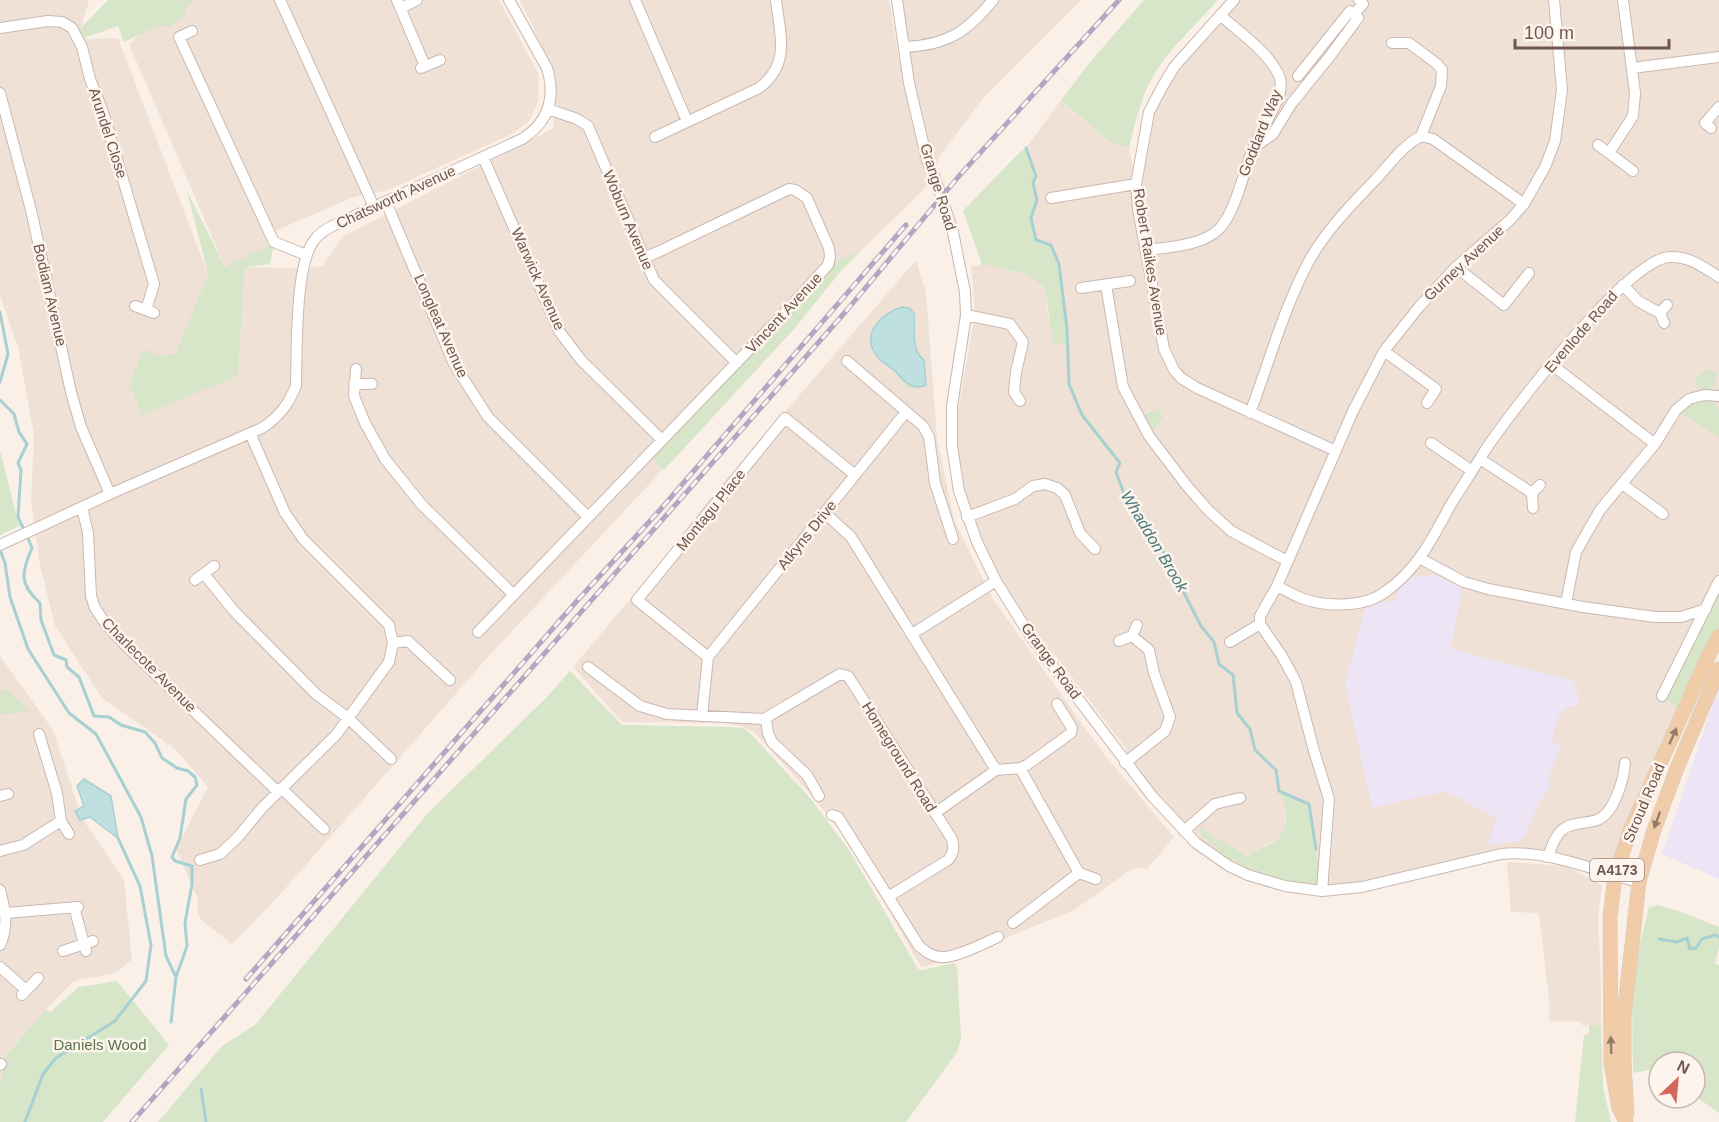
<svg xmlns="http://www.w3.org/2000/svg" width="1719" height="1122" font-family="Helvetica,sans-serif">
	<style>
		.residential { fill: #f0e1d7; fill-rule: evenodd }
		.education { fill: #ede4f6 }
		.green { fill: #d7e5c8 }
		.water { fill: #bee0e1; stroke: #a6d0d1; stroke-width: 1.5 }
		.lines { fill: none; stroke-linecap: round; stroke-linejoin: round }
		.stream { stroke: #a6d0d1; stroke-width: 3 }
		.minor-casing { stroke: #cab8af; stroke-width: 12 }
		.major-casing { stroke: #d4cdca; stroke-width: 15 }
		.minor { stroke: #fff; stroke-width: 10 }
		.major { stroke: #f0cca8; stroke-width: 14 }
		.rail-casing { stroke: #b2a7c2; stroke-width: 5 }
		.rail { stroke: #fdf5ed; stroke-width: 3; stroke-dasharray: 9; stroke-linecap: butt }
		.oneway { fill: #967a6a }
		.labels { text-anchor: middle; stroke-width: 5; stroke-linejoin: round; paint-order: stroke }
		.shield { fill: #fdf5ed; stroke: #9a867e; stroke-width: 1.5 }
		.shield-label { font-size: 14px; font-weight: bold; fill: #70574f }
		.street-label { font-size: 15px; fill: #70574f; stroke: #fdf5ed }
		.park-label { font-size: 15px; fill: #5b7449; stroke: #fdf5ed }
		.water-label { font-size: 16px; font-style: italic; fill: #48787a; stroke: #fdf5ed }
	</style>
	<rect width="100%" height="100%" fill="#faf0e7"/>
	<!-- residential -->
	<path class="residential" d="M0,0H89L78,39L118,38L208,274L175,354L156,355L145,350L129,384L238,376L245,267L291,268L322,266L342,237L554,128L553,70L520,0H889L898,54L930,183L840,272L794,329L487,658L276,899L232,944L202,921L197,910L198,900L176,849L208,787L175,749L102,698L55,626L40,565L31,501L34,435L18,347L0,295Z
		M177,0H499L538,73L539,99L530,120L514,133L388,190L354,197L275,231L274,250L225,267L129,44Z
		M897,0H1081L984,97L941,154L934,175L927,160Z
		M1233,0H1719V638L1615,876L1531,853L1322,891L1309,804L1280,792L1286,802L1284,829L1278,839L1250,854L1248,875L1208,852L1125,763L1127,750L1055,655L1046,656L967,517L952,446L975,313L971,267L982,264L1026,274L1045,288L1048,317L1067,329L1051,245L1036,240L1031,218L1037,200L1033,183L1036,176L1026,148L1061,100L1110,142L1129,148L1136,181L1143,135L1161,89ZM1285,565L1259,623L1255,611Z
		M916,260L926,292L937,439L954,520L993,599L1103,753L1174,837L1147,869L1139,867L1129,871L1074,910L950,961L921,967L846,837L805,788L754,732L741,726L724,723L622,722L573,667L669,553L704,506Z
		M0,656L53,730L82,818L124,880L132,960L115,973L74,981L46,1009L6,1056L0,1086Z
		M1507,862L1566,866L1602,885L1598,916L1601,980V1025H1581V1022L1549,1021V999L1539,913L1511,912Z"/>
	<!-- education -->
	<path class="education" d="M1436,575L1462,588L1451,649L1573,681L1579,697L1576,706H1569L1558,716L1552,738L1554,743L1562,746L1548,777L1551,785L1538,804L1527,833L1519,841L1487,845L1497,819L1446,791L1372,808L1345,683L1366,606L1379,601L1390,602L1396,599L1400,588L1412,577Z
		M1719,686V879L1662,854Z"/>
	<!-- green -->
	<path class="green" d="M108,0H193L188,6L183,18L170,27L158,26L124,42L118,26L78,40L75,34Z
		M1144,0H1218C1196,25 1169,48 1152,78C1140,99 1135,124 1129,148L1110,142L1061,100L1091,61Z
		M1026,148L1036,176L1033,183L1037,200L1031,218L1036,239L1051,245C1062,272 1068,315 1067,345L1053,342L1045,288L1026,274L982,264L963,211L1020,152Z
		M187,191L225,267L267,246L273,247L270,264L245,267L238,376L143,415L129,384L144,349L156,355L175,354L208,274Z
		M860,251L840,272L794,329L664,470L652,457L834,263Z
		M1705,369L1717,371L1715,384L1709,390L1701,388L1694,383Z
		M1698,400H1713L1719,412V437L1681,413L1685,408Z
		M1159,408L1163,418L1153,430L1145,415Z
		M0,451L19,526L0,535Z
		M1719,581V638L1683,712L1662,696Z
		M570,671L622,725L729,727L743,728L750,733L810,798L849,850L918,969L922,970L954,963L957,967L961,1038L957,1052L906,1122H158L222,1046L255,1025L428,813L547,697Z
		M6,689L30,711L0,715V691Z
		M1279,791L1309,804L1322,891L1248,875L1249,868L1226,856L1201,836L1200,828L1250,858V854C1259,849 1269,846 1276,840C1290,829 1287,804 1279,791Z
		M1659,905L1684,913L1719,927V947L1715,964L1719,965V1113L1695,1096V1062H1659V1070L1656,1069L1633,1073L1632,994L1639,947L1649,907Z
		M117,981L169,1045L103,1122H0V1086L6,1056L46,1009L50,1012L79,987Z
		M1589,1025H1601L1603,1087L1611,1122H1575L1584,1035L1589,1034Z"/>
	<!-- water -->
	<path class="water" d="M902,307L909,308L914,313C916,328 909,348 924,360L926,385C921,387 917,388 912,386C905,384 900,376 895,371C889,366 881,362 877,356C860,334 881,314 902,307Z
		M84,779L111,796L118,838L90,817L80,820L75,811L84,806L77,786Z"/>
	<g class="lines">
		<!-- stream -->
		<path class="stream" d="M1026,148L1036,176L1033,183L1037,200L1031,218L1036,240L1051,245L1059,264L1067,329L1069,384L1082,415L1120,463L1116,472L1126,499L1143,521L1150,538L1163,551L1169,566L1176,572L1181,580L1183,591L1201,626L1214,642L1219,664L1233,675L1237,713L1250,729L1255,750L1276,770L1279,791L1309,804L1316,849
			M0,312L8,354L0,382
			M0,400L14,414L19,432L27,444L18,463L21,470L18,517L24,530
			M27,536L32,548C21,573 19,584 40,603L41,620L54,655L66,660L67,667L79,677L94,716L109,717L121,725L145,732L155,743L162,758L177,768L188,771L195,777L197,785L186,799L180,838L172,857L175,861L192,866V884L185,923L187,946L176,977L171,1022
			M0,550L5,563L10,597L28,649L69,713L96,734L141,817L152,856L166,956L175,975
			M1659,939L1677,942L1687,938L1690,949L1696,948L1702,939L1715,935L1719,937
			M201,1089L206,1122
			M25,1122L43,1074L56,1058L115,1021L146,981L151,945L140,886L118,838"/>
		<defs>
			<path id="minor" d="M280,0L374,207
				M397,0L425,66
				M635,0L687,121
				M897,0L909,83L927,160L934,175L953,232L965,292L966,315L952,406V446L959,491L977,542L996,581L1031,637L1152,796L1196,843L1229,866L1248,875L1285,886L1322,891L1362,887L1501,854C1547,849 1595,871 1639,882
				M1234,0L1174,67L1161,89L1149,112L1136,184L1138,209L1164,349L1174,370L1181,378L1197,388L1336,451
				M401,8L417,0
				M0,28L48,21L62,22L72,28L82,47L90,79L103,112L154,284L146,310
				M192,31L179,37L265,223L274,242L306,255
				M1392,43H1409L1437,64L1442,70L1441,86L1421,136
				M905,47C947,45 967,32 993,0
				M421,68L440,60
				M1632,68L1719,57
				M1298,76L1350,11L1354,14L1363,4L1359,0
				M0,93L31,210L71,392L81,427L110,494
				M548,109L577,119L588,126L654,280L737,363
				M1711,128L1705,123L1719,107
				M1421,136L1433,139L1524,204
				M655,137L759,88C791,64 780,35 776,0
				M1598,145L1633,171
				M1256,146L1273,134L1292,103L1330,56L1358,18L1354,14
				M1609,153L1633,116L1635,93L1623,0
				M483,157L559,331L581,360L662,440
				M1051,198L1136,184
				M386,202L454,364L488,417L588,517
				M1146,250C1169,247 1202,246 1219,229C1236,212 1243,172 1253,149C1260,131 1272,114 1279,96C1281,90 1281,83 1280,78C1272,55 1238,31 1220,15
				M1456,267L1504,305L1529,273
				M1106,285L1123,387L1149,436L1187,486L1208,510L1231,531L1287,561
				M1623,285L1638,301L1660,313
				M1081,288L1130,281
				M135,306L154,313
				M966,315L1010,324L1023,342L1016,372L1014,392L1020,401
				M1664,323L1660,313L1667,305
				M1384,351L1436,389L1427,403
				M847,361L923,426L929,437L935,483L953,539
				M1552,365L1655,444
				M356,369L354,396L365,423L385,459L422,505L514,595
				M354,384H372
				M1250,413C1269,363 1283,310 1308,263C1325,231 1353,203 1378,177C1391,162 1404,145 1421,136
				M1431,443L1472,471
				M1480,459L1532,493
				M1622,484L1663,514
				M82,507L88,533L91,596L95,608L105,623L124,644L278,792
				M1533,508L1532,493L1540,485
				M825,513L851,537L996,770
				M967,517L1015,499L1033,486L1045,484L1057,488L1065,495L1080,533L1095,549
				M0,545L110,494L262,428C279,417 288,405 296,386C297,351 295,268 313,242C319,232 329,227 339,223L522,139C549,122 556,98 547,68L509,0
				M1421,559L1464,582L1488,589L1583,607L1655,617H1681L1706,609
				M204,574L234,611L316,694L348,718L391,759
				M195,580L214,566
				M1277,586C1285,590 1293,595 1301,598C1325,607 1364,608 1385,592C1416,571 1433,538 1450,506C1461,488 1473,470 1484,452C1509,414 1628,258 1670,257C1689,256 1703,267 1719,277
				M1566,603L1576,552L1600,510L1655,444L1676,410L1689,399L1704,395L1719,396
				M1260,624L1282,656L1296,682L1314,751L1329,799L1322,891
				M478,632L788,309L828,265L830,257L829,248L807,198L795,190L789,189L658,252L643,258
				M912,634L996,581
				M1119,641L1132,636L1137,625
				M1230,642L1260,624V616L1277,586L1353,411L1384,351L1419,307L1456,267L1510,220L1524,204L1545,167L1555,141L1562,90L1554,0
				M393,643L408,641L450,680
				M708,657L637,600L785,418L855,475
				M708,657L906,412
				M588,667L640,706L667,714L764,719L840,674L848,676L952,839C954,848 954,853 948,860L888,897
				M1662,696L1719,581
				M702,716L708,657
				M766,719L768,733L772,742L807,775L819,796
				M1125,763L1165,731L1170,717L1154,673L1149,650L1132,636
				M1020,768L1079,873
				M281,788L324,829
				M0,796L8,794
				M935,813L996,770L1020,768L1027,765L1071,733L1072,728L1057,704
				M832,815L838,817L919,946C925,951 931,956 940,957C954,959 984,943 998,937
				M61,821L69,834
				M1184,831L1215,804L1240,798
				M0,851L23,845L61,821L57,793L39,734
				M1548,857C1551,849 1554,837 1561,831C1570,822 1585,824 1597,820C1614,814 1624,779 1625,763
				M200,860L220,854L238,837L263,807L336,735L389,662L393,643L389,625L303,539L285,513L250,433
				M0,890C5,909 9,926 0,945
				M74,907L86,951
				M6,913L78,907
				M1013,923L1079,873L1096,879
				M63,951L93,941
				M0,967L26,990
				M22,995L38,978
				M0,1065L1,1064"/>
			<path id="major" d="M1627,1113L1624,1064V1015L1639,882L1654,830L1677,768L1719,669
				M1626,1122L1619,1108L1611,1063L1610,918L1615,876L1631,828L1709,655L1719,636"/>
		</defs>
		<!-- minor casing -->
		<use href="#minor" class="minor-casing"/>
		<!-- major casing -->
		<use href="#major" class="major-casing"/>
		<!-- minor -->
		<use href="#minor" class="minor"/>
		<!-- major -->
		<use href="#major" class="major"/>
		<defs>
			<path id="rail" d="M246,979L576,602L660,510L906,225
				M132,1122L847,310L959,176L1119,0"/>
		</defs>
		<!-- rail casing -->
		<use href="#rail" class="rail-casing"/>
		<!-- rail -->
		<use href="#rail" class="rail"/>
	</g>
	<!-- one-way arrows -->
	<defs><path id="oneway-solid" d="M-6-.8H1V-3.2L6.5 0L1 3.2V.8H-6Z" transform="scale(1.5)"/></defs>
	<g class="oneway">
		<use href="#oneway-solid" transform="translate(1673 736) rotate(-66)"/>
		<use href="#oneway-solid" transform="translate(1657 820) rotate(110)"/>
		<use href="#oneway-solid" transform="translate(1611 1045) rotate(-92)"/>
	</g>
	<g class="labels">
		<!-- shield labels -->
		<rect class="shield" x="1590" y="859" width="54" height="22" rx="4.5"/>
		<g class="shield-label">
			<text x="1617" y="875">A4173</text>
		</g>
		<!-- street labels -->
		<g class="street-label">
			<text transform="translate(108 133) rotate(72)" y="5">Arundel Close</text>
			<text transform="translate(1260 133) rotate(-68)" y="5">Goddard Way</text>
			<text transform="translate(938 187) rotate(73)" y="5">Grange Road</text>
			<text transform="translate(396 197) rotate(-25)" y="5">Chatsworth Avenue</text>
			<text transform="translate(628 220) rotate(67)" y="5">Woburn Avenue</text>
			<text transform="translate(1150 262) rotate(81)" y="5">Robert Raikes Avenue</text>
			<text transform="translate(1464 263) rotate(-43)" y="5">Gurney Avenue</text>
			<text transform="translate(538 279) rotate(66)" y="5">Warwick Avenue</text>
			<text transform="translate(50 295) rotate(77)" y="5">Bodiam Avenue</text>
			<text transform="translate(784 313) rotate(-47)" y="5">Vincent Avenue</text>
			<text transform="translate(441 326) rotate(66)" y="5">Longleat Avenue</text>
			<text transform="translate(1581 332) rotate(-49)" y="5">Evenlode Road</text>
			<text transform="translate(711 510) rotate(-51)" y="5">Montagu Place</text>
			<text transform="translate(807 535) rotate(-51)" y="5">Atkyns Drive</text>
			<text transform="translate(1051 661) rotate(54)" y="5">Grange Road</text>
			<text transform="translate(149 665) rotate(45)" y="5">Charlecote Avenue</text>
			<text transform="translate(899 757) rotate(58)" y="5">Homeground Road</text>
			<text transform="translate(1644 803) rotate(-67)" y="5">Stroud Road</text>
		</g>
		<!-- park labels -->
		<g class="park-label">
			<text x="100" y="1050">Daniels Wood</text>
		</g>
		<!-- water labels -->
		<g class="water-label">
			<text transform="translate(1155 541) rotate(59)" y="6">Whaddon Brook</text>
		</g>
	</g>
	<!-- north arrow -->
	<g transform="translate(1677 1080) rotate(26)"><circle r="28" fill="#fdf5ed" stroke="#c5b6ae" stroke-width="1.5"/>
	<path d="M0-4.5L10 22L0 15L-10 22Z" fill="#d4685c"/>
	<text y="-9" font-size="16" font-weight="bold" text-anchor="middle" fill="#70574f">N</text>
	</g>
	<!-- scale -->
	<path d="M1515 39v9h154v-9" fill="none" stroke="#70574f" stroke-width="3"/>
	<text x="1524" y="39" font-size="18" fill="#70574f" stroke="#fdf5ed" stroke-width="4.5" paint-order="stroke">100 m</text>
</svg>
